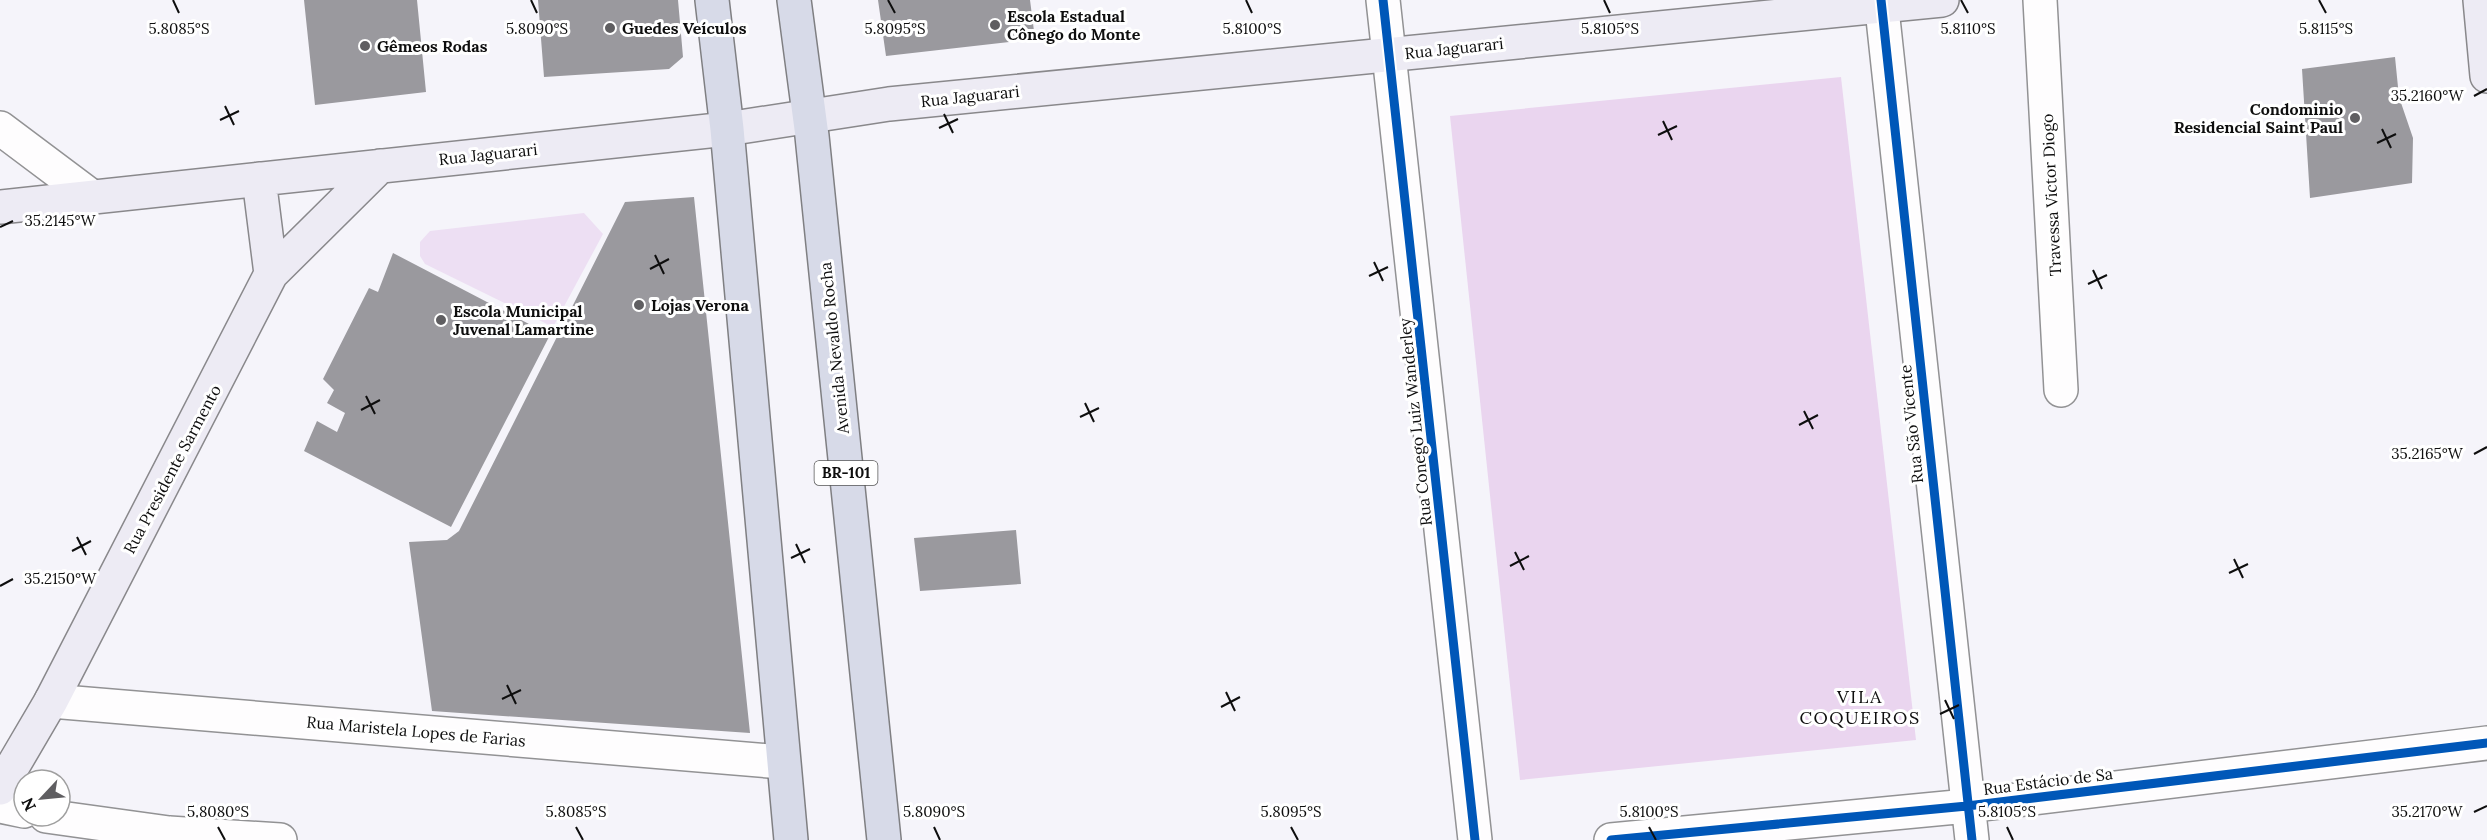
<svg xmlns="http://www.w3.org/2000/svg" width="2487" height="840" font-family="Lora,serif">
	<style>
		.green { fill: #ead5ef }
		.pitch { fill: #eddff3 }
		.building { fill: #9a999e }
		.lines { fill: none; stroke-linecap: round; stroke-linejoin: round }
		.street-casing { stroke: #929294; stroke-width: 36 }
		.secondary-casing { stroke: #89888b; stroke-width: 36 }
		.highway-casing { stroke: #7f7f82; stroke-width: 36 }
		.street { stroke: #fefdfe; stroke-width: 33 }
		.secondary { stroke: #edebf4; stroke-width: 33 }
		.highway { stroke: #d7dae8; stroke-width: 33 }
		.cycleway-casing { stroke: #fff; stroke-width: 13 }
		.cycleway { stroke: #0057b8; stroke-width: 9 }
		.ticks { fill: none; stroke: #0e0e0e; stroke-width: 2 }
		.poi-dot { fill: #5f5e61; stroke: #fff; stroke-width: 2 }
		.labels { text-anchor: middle; stroke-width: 6; stroke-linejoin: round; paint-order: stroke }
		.shield { fill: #fff; stroke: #565656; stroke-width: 1.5 }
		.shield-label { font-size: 15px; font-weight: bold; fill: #0e0e0e }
		.poi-label { font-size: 16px; font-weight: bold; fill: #0e0e0e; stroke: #fff; text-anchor: start }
		.street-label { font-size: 16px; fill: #0e0e0e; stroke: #fff }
		.neighbourhood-label { font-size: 18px; letter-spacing: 1.5px; fill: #0e0e0e; stroke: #fff }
		.ticks-label { font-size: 15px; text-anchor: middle; fill: #0e0e0e; stroke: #fff; stroke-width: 6; stroke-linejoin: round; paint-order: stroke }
	</style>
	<rect width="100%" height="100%" fill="#f5f4fa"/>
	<!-- green -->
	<path class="green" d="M1841,77L1916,740L1520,780L1450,116Z"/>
	<!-- pitch -->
	<path class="pitch" d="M584,213L603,234L553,327L425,264L420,256V242L430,231Z"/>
	<!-- building -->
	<path class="building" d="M304,0H417L426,92L315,105Z
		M538,0H678L683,57L669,69L544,77Z
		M878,0H1030L1035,39L886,56Z
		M2395,57L2399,97L2413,138L2412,183L2310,198L2302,69Z
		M694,197L750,733L432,711L409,542L447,540L459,531L625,202Z
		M393,253L550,335L451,527L304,451L317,421L337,432L345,413L327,403L334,390L323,379L369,288L378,292Z
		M1016,530L1021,584L920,591L914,538Z"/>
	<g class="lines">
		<defs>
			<path id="street" d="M1383,0L1475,840
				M1881,0L1972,840
				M2040,0L2061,390
				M0,128L92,197
				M51,701L782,762
				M0,806L24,811
				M46,816L169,833L280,840
				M1611,840L1967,806L2487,743"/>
			<path id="secondary" d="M2480,0L2487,76
				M259,179L271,274
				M0,207L727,129L889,104L1942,0
				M0,788L51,701L271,274L380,166"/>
			<path id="highway" d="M712,0L727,129L791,840
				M794,0L812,136L884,840"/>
		</defs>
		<!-- street casing -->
		<use href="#street" class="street-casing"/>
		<!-- secondary casing -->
		<use href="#secondary" class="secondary-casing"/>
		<!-- highway casing -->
		<use href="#highway" class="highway-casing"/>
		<!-- street -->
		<use href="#street" class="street"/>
		<!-- secondary -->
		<use href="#secondary" class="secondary"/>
		<!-- highway -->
		<use href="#highway" class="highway"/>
		<defs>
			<path id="cycleway" d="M1383,0L1475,840
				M1881,0L1972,840
				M1611,840L1967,806L2487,743"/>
		</defs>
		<!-- cycleway casing -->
		<use href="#cycleway" class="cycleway-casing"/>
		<!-- cycleway -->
		<use href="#cycleway" class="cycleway"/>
	</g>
	<!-- ticks -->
	<path class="ticks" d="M173,0L179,13M531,0L537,13M888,0L895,13M1246,0L1252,13M1604,0L1610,13M1961,0L1968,13M2319,0L2326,13M2474,96L2487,89M225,106L234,125M944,114L953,133M220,120L239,111M1663,121L1672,140M939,128L958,119M2382,129L2391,148M1658,135L1677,126M2377,143L2396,134M0,227L13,221M655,255L664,274M1374,262L1383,281M650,269L669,259M2093,270L2102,289M1369,276L1388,267M2088,284L2107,275M366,396L375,414M1085,403L1094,422M361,410L380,400M1804,411L1813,429M1080,417L1099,408M1799,425L1818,415M2474,454L2487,447M77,537L86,555M796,544L805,563M72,551L91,541M1515,552L1524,570M791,558L810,549M2234,559L2243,578M1510,566L1529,556M2229,573L2248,564M0,586L13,579M507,685L516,704M1226,692L1235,711M502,699L521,690M1945,700L1954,719M1221,707L1240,697M1940,714L1959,705M2474,812L2487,806M218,827L225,840M576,827L583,840M934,827L940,840M1291,827L1298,840M1649,827L1656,840M2007,827L2013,840"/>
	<!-- markers -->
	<g class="poi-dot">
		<circle cx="995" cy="25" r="6"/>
		<circle cx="610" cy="28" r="6"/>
		<circle cx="365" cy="46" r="6"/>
		<circle cx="2355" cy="118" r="6"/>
		<circle cx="639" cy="305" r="6"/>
		<circle cx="441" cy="320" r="6"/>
	</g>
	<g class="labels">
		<!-- shield labels -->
		<rect class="shield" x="814.5" y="461" width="63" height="24" rx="4.5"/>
		<g class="shield-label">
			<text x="846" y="478">BR-101</text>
		</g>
		<!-- poi labels -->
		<g class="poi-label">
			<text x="1007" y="22">Escola Estadual<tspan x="1007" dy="18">Cônego do Monte</tspan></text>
			<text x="622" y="34">Guedes Veículos</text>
			<text x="377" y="52">Gêmeos Rodas</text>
			<text x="2343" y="115" text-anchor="end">Condominio<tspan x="2343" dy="18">Residencial Saint Paul</tspan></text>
			<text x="651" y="311">Lojas Verona</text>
			<text x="453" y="317">Escola Municipal<tspan x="453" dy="18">Juvenal Lamartine</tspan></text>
		</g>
		<!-- street labels -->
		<g class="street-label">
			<text transform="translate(1454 48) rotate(-6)" y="6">Rua Jaguarari</text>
			<text transform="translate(970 96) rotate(-6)" y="6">Rua Jaguarari</text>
			<text transform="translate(488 154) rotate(-6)" y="6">Rua Jaguarari</text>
			<text transform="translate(2051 195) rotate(-93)" y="6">Travessa Victor Diogo</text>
			<text transform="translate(834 348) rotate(-96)" y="6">Avenida Nevaldo Rocha</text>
			<text transform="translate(1415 422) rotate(-96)" y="6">Rua Conego Luiz Wanderley</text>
			<text transform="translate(1911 424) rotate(-96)" y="6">Rua São Vicente</text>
			<text transform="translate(172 469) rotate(-62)" y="6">Rua Presidente Sarmento</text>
			<text transform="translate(416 731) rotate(5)" y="6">Rua Maristela Lopes de Farias</text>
			<text transform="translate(2048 781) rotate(-7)" y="6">Rua Estácio de Sa</text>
		</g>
		<!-- neighbourhood labels -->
		<g class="neighbourhood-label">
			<text x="1860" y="703">VILA<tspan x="1860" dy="21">COQUEIROS</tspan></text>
		</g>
	</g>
	<g class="ticks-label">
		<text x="537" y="34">5.8090°S</text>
		<text x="895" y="34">5.8095°S</text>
		<text x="1252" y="34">5.8100°S</text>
		<text x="1968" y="34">5.8110°S</text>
		<text x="179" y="34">5.8085°S</text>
		<text x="1610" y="34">5.8105°S</text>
		<text x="2326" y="34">5.8115°S</text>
		<text x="2427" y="101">35.2160°W</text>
		<text x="60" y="226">35.2145°W</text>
		<text x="2427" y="459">35.2165°W</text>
		<text x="60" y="584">35.2150°W</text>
		<text x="218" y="817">5.8080°S</text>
		<text x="576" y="817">5.8085°S</text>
		<text x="934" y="817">5.8090°S</text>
		<text x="1291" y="817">5.8095°S</text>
		<text x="1649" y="817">5.8100°S</text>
		<text x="2007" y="817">5.8105°S</text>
		<text x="2427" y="817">35.2170°W</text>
	</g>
	<!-- north arrow -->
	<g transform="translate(42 798) rotate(244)"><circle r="28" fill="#ffffff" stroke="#9f9f9f" stroke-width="1.5"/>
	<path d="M0-4.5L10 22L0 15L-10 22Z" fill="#5f5e61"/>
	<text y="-9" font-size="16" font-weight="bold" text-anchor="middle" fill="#0e0e0e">N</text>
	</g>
</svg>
